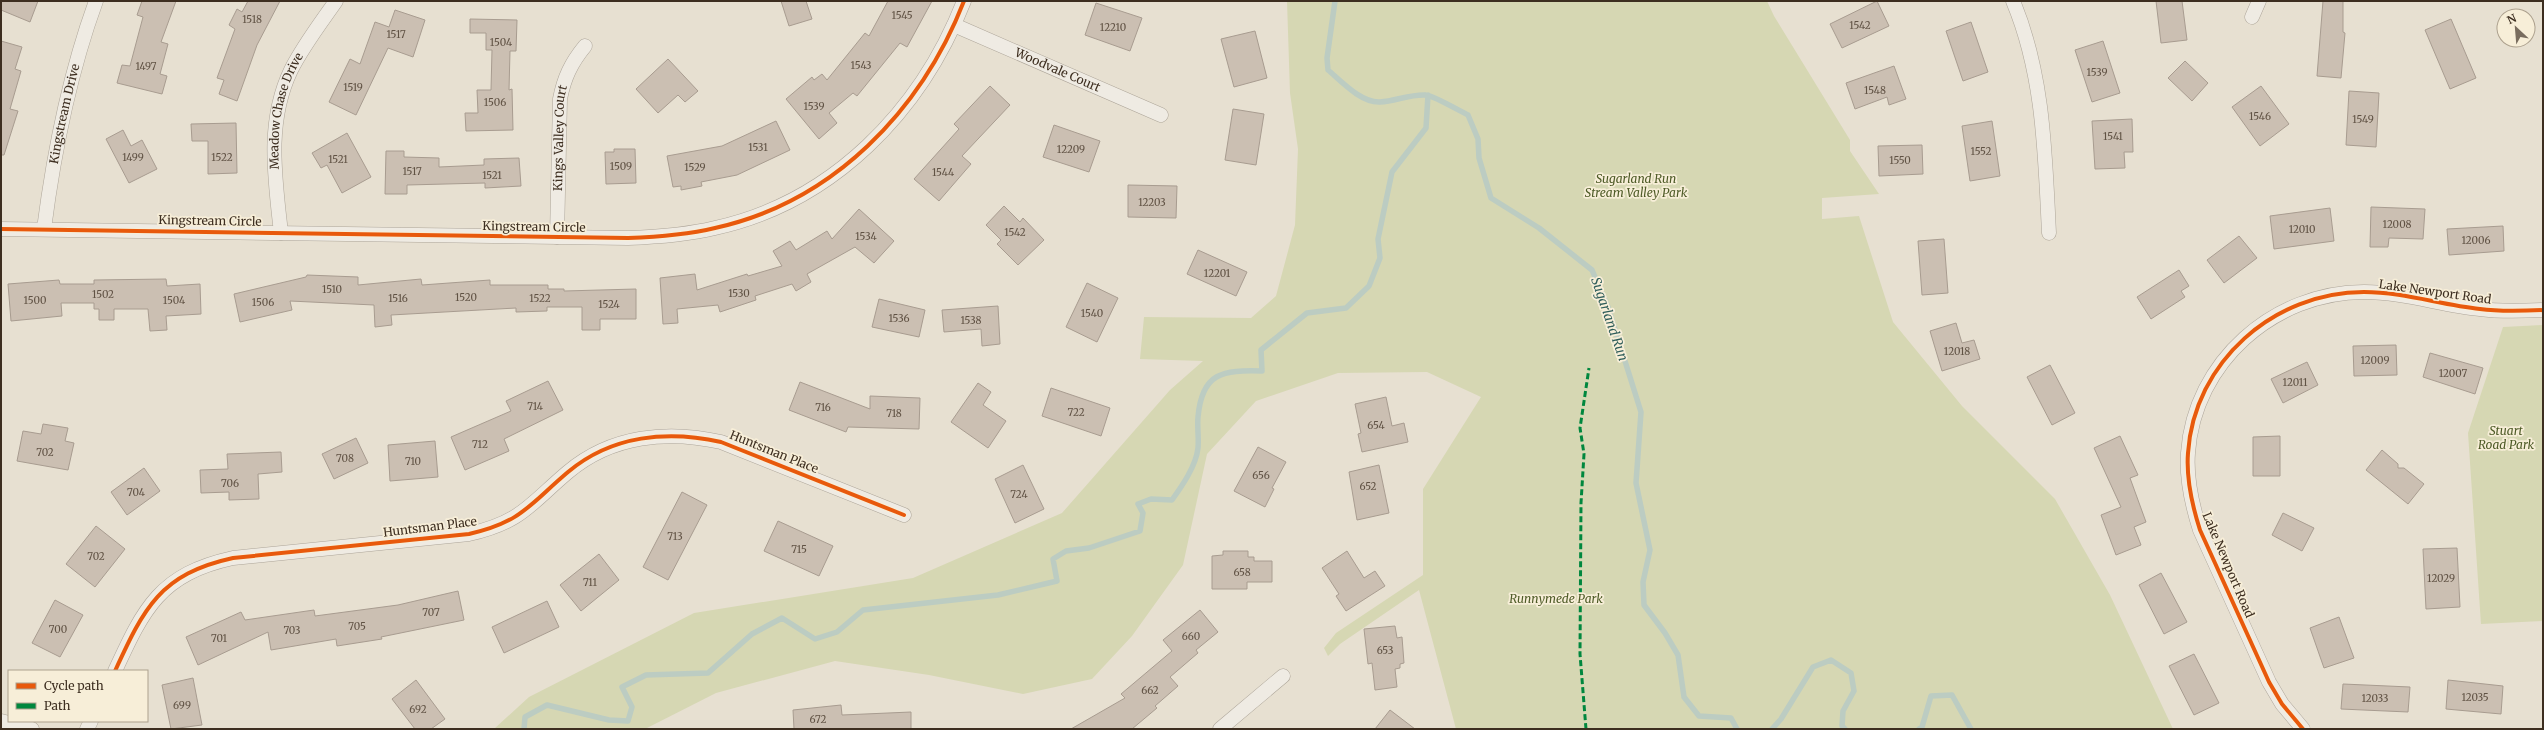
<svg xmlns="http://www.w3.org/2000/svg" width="2544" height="730" font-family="Merriweather,serif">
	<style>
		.green { fill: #d6d7b3 }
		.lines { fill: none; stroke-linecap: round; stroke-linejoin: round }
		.stream { stroke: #bcccc2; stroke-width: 5.5 }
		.building { fill: #cbbfb2; stroke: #a89c90 }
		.minor-casing { stroke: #ada599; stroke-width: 15 }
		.minor { stroke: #efebe3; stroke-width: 14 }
		.quiet { stroke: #00873e; stroke-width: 3; stroke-dasharray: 6 3; stroke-linecap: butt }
		.cycleway-casing { stroke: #f7eed8; stroke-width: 6 }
		.cycleway { stroke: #e8590c; stroke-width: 4 }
		.labels { text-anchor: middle; stroke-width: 3.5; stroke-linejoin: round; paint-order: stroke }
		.number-label { font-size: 10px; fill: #605244 }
		.street-label { font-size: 12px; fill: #3d2e20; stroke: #f7eed8 }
		.park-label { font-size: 12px; font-style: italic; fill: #4d5a26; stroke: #f7eed8 }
		.water-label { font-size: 13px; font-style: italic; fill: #2f5d5a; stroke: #f7eed8 }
	</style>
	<rect width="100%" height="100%" fill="#e7e0d1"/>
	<!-- green -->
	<path class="green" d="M1287,1H1767L1774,16L1850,140V151L1879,194L1822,198V219L1859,216L1893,322L1962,406L2055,499L2110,595L2173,729H1456L1419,590L1340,644L1328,656L1324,648L1336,633L1423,575V489L1481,397L1427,372L1338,373L1256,401L1207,454L1183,565L1132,636L1092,679L1023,694L929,675L835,661L716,693L645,729H494L529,697L694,613L913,578L1062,513L1170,390L1203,361L1140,359L1144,317L1251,318L1276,296L1295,225L1298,149L1290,93Z
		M2543,325V621L2481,624L2468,433L2503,327Z"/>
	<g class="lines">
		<!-- stream -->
		<path class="stream" d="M1335,1L1327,58L1328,70C1341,81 1361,103 1380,102C1396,101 1410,94 1426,95C1432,95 1460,111 1468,115L1478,139L1479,158L1491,198L1539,228L1592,270L1608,307L1641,412L1636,483L1650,550L1643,582L1644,605L1665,633L1678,655L1684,697L1699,716L1731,718L1737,729
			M524,729L525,717L547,705L609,720L628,721L632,707L622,687L646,675L708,673L752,634L782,618L815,639L837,632L863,610L998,595L1057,581L1053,559L1066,551L1089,548L1140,531L1143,513L1138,504L1151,499L1172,500C1182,486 1196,466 1198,448C1199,438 1197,427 1198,417C1202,372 1223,370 1262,371L1261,350L1307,313L1346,308L1369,286L1380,258L1378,239L1392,172L1426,128L1428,95
			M1772,729L1781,719L1813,667L1831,660L1851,673L1854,691L1843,711L1842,726L1845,729
			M1919,729L1922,727L1931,696L1952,695L1971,729"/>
	</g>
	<!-- building -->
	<path class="building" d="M1,1H38L30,22L1,10Z
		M142,1H176L161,42L168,44L160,74L167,76L162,94L117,83L122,65L130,66L143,17L137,15Z
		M248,1H280L257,45L237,101L219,94L224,80L217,78L235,29L229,25L237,9L242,12Z
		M781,1H806L812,19L789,26Z
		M888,1H932L907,47L900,43L857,96L853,93L829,113L837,123L819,139L786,99L812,77L814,80L822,74L827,80L865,33L869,36Z
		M1877,1L1889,26L1842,48L1830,24Z
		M2156,1H2182L2187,40L2161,43Z
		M2323,1H2343V32L2345,33L2341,78L2317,76Z
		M1096,3L1142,18L1130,51L1085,35Z
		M395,10L425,20L413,57L388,48L356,115L329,102L350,59L360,64L375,22L389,27Z
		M470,19L517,20L516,51H510L509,90L512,89L513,130L466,131L465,113H478L477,90H491L492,50H486V33H470Z
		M2451,19L2476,78L2450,89L2425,30Z
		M1971,22L1988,72L1963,81L1946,31Z
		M1255,31L1267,78L1234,87L1221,39Z
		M1,41L22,47L15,69L21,71L10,109L18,111L4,155H1Z
		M2103,41L2120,93L2092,102L2075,50Z
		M668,59L698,91L685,102L678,95L658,113L636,89Z
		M2185,61L2208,83L2192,101L2168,78Z
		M1894,66L1906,99L1889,105L1887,97L1855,109L1846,83Z
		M990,86L1010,105L962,156L971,164L939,201L914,179L959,129L954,124Z
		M2261,86L2289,124L2260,146L2232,107Z
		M2349,91L2379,93L2376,147L2346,145Z
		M1233,109L1264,114L1256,165L1225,160Z
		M2132,119L2133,152H2124L2125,168L2095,169L2092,121Z
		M776,121L790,150L737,175L701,182L702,186L681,190V186L673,187L667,156L722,146Z
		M1992,121L2000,176L1970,181L1962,126Z
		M236,123L237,173L208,174V141H192L191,124Z
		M1054,125L1100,141L1089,172L1043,157Z
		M123,130L131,146L142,140L157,169L129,183L106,139Z
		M347,133L371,177L342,193L327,165L321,168L312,153Z
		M1922,145L1923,174L1879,176L1878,146Z
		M614,149H635L636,183L606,184L605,152H614Z
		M386,151H404V157L439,158V167L484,165V159L519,158L521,186L485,188V183L407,185V194H385Z
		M1128,185L1177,186L1176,218L1128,217Z
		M1004,206L1020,222L1023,218L1044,240L1018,265L997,244L1001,240L986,225Z
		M2371,207L2425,209L2423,239L2389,238L2388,247H2370Z
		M2330,208L2334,241L2274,249L2270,216Z
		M859,209L894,241L874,263L855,247L807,274L811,282L796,291L792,284L755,296L756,300L720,312L718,305L677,309L678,323L663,324L660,278L695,274L697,290L747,274L748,276L782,266L773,251L790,241L796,250L827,231L832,239Z
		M2503,226L2504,251L2449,255L2447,229Z
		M2239,236L2257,258L2224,283L2207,260Z
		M1944,239L1948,293L1922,295L1918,241Z
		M1198,250L1247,272L1236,296L1187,274Z
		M2179,270L2189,286L2181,291L2185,297L2151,319L2137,297Z
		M307,275L358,277V285L421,279L422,285L490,280V285H548V289H564V291L636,289V319H600V330H582V307H547V311L516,312V308L391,315L392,325L375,327L374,305L290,301L292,310L240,322L234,294L306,277Z
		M166,279L167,286L200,284L201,314L166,316L167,330L150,331L148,309H114V320H99V309H94V303H61L62,316L11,321L8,284L59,280L60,284H94V280Z
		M1087,283L1118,298L1097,342L1066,327Z
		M879,299L925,310L919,337L872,327Z
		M998,306L1000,344L982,346L981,329L944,332L942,310Z
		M1956,323L1962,343L1974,340L1980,359L1942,371L1930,331Z
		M2396,345L2397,375L2354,376L2353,346Z
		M2430,353L2483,368L2475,394L2423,377Z
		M2307,362L2318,385L2283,403L2271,379Z
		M2050,365L2075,413L2052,425L2027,377Z
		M548,381L563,410L504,439L509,451L465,470L451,437L511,411L506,401Z
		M800,382L870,409V396L920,398L919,429L848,427L846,432L789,410Z
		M978,383L991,392L983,405L1006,421L988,448L951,422Z
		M1051,388L1110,408L1101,436L1042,416Z
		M1386,397L1392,426L1404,423L1408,442L1362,452L1358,434L1361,433L1355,404Z
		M43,424L68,428L65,441L74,443L68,470L17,461L23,431L41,434Z
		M2120,436L2138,475L2130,478L2146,522L2134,527L2141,545L2116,555L2101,515L2121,507L2094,448Z
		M2280,436V476H2253V437Z
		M356,438L368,463L334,479L322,454Z
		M435,441L438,477L390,481L388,445Z
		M1258,447L1286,462L1272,488L1274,489L1265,507L1234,491Z
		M2382,450L2398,464V468H2404L2424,484L2408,504L2366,470Z
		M281,452L282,472L258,474L259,499L229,500V492L201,493L200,470L228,469L227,454Z
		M1023,465L1044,509L1015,523L995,479Z
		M1379,465L1389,513L1357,520L1349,472Z
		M144,468L160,491L127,515L111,492Z
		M682,492L707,505L668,580L643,567Z
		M2283,513L2314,528L2302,551L2272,535Z
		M778,521L833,546L819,576L764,551Z
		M96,526L125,549L95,587L66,564Z
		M2457,548L2460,607L2426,609L2423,549Z
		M1223,551H1248V557H1254V561H1272V582H1247V589H1212V556L1223,555Z
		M1347,551L1364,578L1375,571L1385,586L1346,611L1336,596L1339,594L1322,568Z
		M599,554L619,580L581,611L560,585Z
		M2161,573L2187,622L2164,634L2139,585Z
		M458,591L464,620L381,637L382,639L337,646L336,639L271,650L268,632L198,665L186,637L241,612L245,620L314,610L315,616L398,605Z
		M55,600L83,615L60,657L32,643Z
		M547,601L559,627L504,653L492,627Z
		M1200,610L1218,632L1196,650L1198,653L1170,677L1178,686L1155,706L1157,708L1132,729H1071L1125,698L1121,694L1172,651L1163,640Z
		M2339,617L2354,658L2324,668L2310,628Z
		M1395,626L1397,638L1402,637L1404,663L1400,664V668L1395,669L1397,687L1375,690L1372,663L1368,664L1364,629Z
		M2194,654L2219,703L2194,715L2169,666Z
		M193,678L202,725L171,729L162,685Z
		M416,680L445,719L431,729H415L392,699Z
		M2448,680L2503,686L2501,714L2446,709Z
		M2343,684L2410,687L2408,712L2341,709Z
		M841,705L842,715L911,712V729H794L793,710Z
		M1390,710L1415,729H1375Z"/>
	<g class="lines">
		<defs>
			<g id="minor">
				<path d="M2013,1C2044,75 2045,155 2049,233"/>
				<path d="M2252,17L2259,1"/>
				<path id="s1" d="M954,25L1161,115"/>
				<path d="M1,229L628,238C657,237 686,235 715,228C833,202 921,111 964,1"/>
				<path id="s2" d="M44,229C54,151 69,75 96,1"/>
				<path id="s3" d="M281,233C275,178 266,122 291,70C303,46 320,24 336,1"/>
				<path id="s4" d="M557,237L560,99C564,78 571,63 585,46"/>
				<path d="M115,671C144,608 160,574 233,558L469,534C522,522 530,504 568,472C612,435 668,430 721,442L904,515"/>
				<path d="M1,721L32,729"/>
				<path d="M87,729L91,721"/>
				<path d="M1220,729L1283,676"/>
				<path d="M2303,729L2282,704L2269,682L2200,530C2192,505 2186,479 2188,453C2194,362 2274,292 2364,292C2403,292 2441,305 2480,309C2501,312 2522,311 2543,310"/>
			</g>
		</defs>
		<!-- minor casing -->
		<use href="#minor" class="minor-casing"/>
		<!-- minor -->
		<use href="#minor" class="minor"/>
		<!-- quiet -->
		<path class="quiet" d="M1586,729L1580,654L1581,503L1584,454L1580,428L1589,368"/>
		<defs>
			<path id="cycleway" d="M1,229L628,238C657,237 686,235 715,228C833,202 921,111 964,1
				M115,671C144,608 160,574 233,558L469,534C522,522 530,504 568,472C612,435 668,430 721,442L904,515
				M2303,729L2282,704L2269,682L2200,530C2192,505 2186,479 2188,453C2194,362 2274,292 2364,292C2403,292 2441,305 2480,309C2501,312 2522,311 2543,310"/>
		</defs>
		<!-- cycleway casing -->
		<use href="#cycleway" class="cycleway-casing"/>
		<!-- cycleway -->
		<use href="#cycleway" class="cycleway"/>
	</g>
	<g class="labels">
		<!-- number labels -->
		<g class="number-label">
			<text x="902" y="19">1545</text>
			<text x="252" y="23">1518</text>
			<text x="1860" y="29">1542</text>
			<text x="1113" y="31">12210</text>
			<text x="396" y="38">1517</text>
			<text x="501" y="46">1504</text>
			<text x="861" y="69">1543</text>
			<text x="146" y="70">1497</text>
			<text x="2097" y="76">1539</text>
			<text x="353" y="91">1519</text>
			<text x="1875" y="94">1548</text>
			<text x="495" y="106">1506</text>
			<text x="814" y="110">1539</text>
			<text x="2260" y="120">1546</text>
			<text x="2363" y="123">1549</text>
			<text x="2113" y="140">1541</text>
			<text x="758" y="151">1531</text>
			<text x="1071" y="153">12209</text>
			<text x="1981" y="155">1552</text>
			<text x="133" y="161">1499</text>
			<text x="222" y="161">1522</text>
			<text x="338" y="163">1521</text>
			<text x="1900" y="164">1550</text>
			<text x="621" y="170">1509</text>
			<text x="695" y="171">1529</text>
			<text x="412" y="175">1517</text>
			<text x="943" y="176">1544</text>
			<text x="492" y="179">1521</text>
			<text x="1152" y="206">12203</text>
			<text x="2397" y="228">12008</text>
			<text x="2302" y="233">12010</text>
			<text x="1015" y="236">1542</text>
			<text x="866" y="240">1534</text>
			<text x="2476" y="244">12006</text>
			<text x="1217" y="277">12201</text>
			<text x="332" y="293">1510</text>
			<text x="739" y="297">1530</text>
			<text x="103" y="298">1502</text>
			<text x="466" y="301">1520</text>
			<text x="398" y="302">1516</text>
			<text x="540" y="302">1522</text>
			<text x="35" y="304">1500</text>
			<text x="174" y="304">1504</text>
			<text x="263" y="306">1506</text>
			<text x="609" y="308">1524</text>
			<text x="1092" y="317">1540</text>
			<text x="899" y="322">1536</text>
			<text x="971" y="324">1538</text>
			<text x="1957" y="355">12018</text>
			<text x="2375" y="364">12009</text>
			<text x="2453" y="377">12007</text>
			<text x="2295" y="386">12011</text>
			<text x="535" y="410">714</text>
			<text x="823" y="411">716</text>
			<text x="1076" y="416">722</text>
			<text x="894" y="417">718</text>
			<text x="1376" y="429">654</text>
			<text x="480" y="448">712</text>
			<text x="45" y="456">702</text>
			<text x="345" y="462">708</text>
			<text x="413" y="465">710</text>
			<text x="1261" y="479">656</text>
			<text x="230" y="487">706</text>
			<text x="1368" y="490">652</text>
			<text x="136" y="496">704</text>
			<text x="1019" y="498">724</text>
			<text x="675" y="540">713</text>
			<text x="799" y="553">715</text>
			<text x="96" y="560">702</text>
			<text x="1242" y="576">658</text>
			<text x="2441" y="582">12029</text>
			<text x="590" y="586">711</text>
			<text x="431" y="616">707</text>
			<text x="357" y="630">705</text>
			<text x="58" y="633">700</text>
			<text x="292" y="634">703</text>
			<text x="1191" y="640">660</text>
			<text x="219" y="642">701</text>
			<text x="1385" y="654">653</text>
			<text x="1150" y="694">662</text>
			<text x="2475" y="701">12035</text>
			<text x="2375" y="702">12033</text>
			<text x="182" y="709">699</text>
			<text x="418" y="713">692</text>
			<text x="818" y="723">672</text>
		</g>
		<!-- street labels -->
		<g class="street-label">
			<text dy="4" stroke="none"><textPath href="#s1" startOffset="113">Woodvale Court</textPath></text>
			<text dy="4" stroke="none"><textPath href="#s3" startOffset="124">Meadow Chase Drive</textPath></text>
			<text dy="4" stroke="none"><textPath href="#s2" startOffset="117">Kingstream Drive</textPath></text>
			<text dy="4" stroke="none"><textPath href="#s4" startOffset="99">Kings Valley Court</textPath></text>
			<text transform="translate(210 221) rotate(1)" y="4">Kingstream Circle</text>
			<text transform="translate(534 227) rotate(1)" y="4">Kingstream Circle</text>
			<text transform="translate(2435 292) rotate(8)" y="4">Lake Newport Road</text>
			<text transform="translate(774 452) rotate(22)" y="4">Huntsman Place</text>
			<text transform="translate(430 527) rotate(-7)" y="4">Huntsman Place</text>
			<text transform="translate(2228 565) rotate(67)" y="4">Lake Newport Road</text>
		</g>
		<!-- park labels -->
		<g class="park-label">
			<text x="1636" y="183">Sugarland Run<tspan x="1636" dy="14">Stream Valley Park</tspan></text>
			<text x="2506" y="435">Stuart<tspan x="2506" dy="14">Road Park</tspan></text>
			<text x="1556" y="603">Runnymede Park</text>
		</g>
		<!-- water labels -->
		<g class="water-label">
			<text transform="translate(1610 319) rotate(71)" y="5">Sugarland Run</text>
		</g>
	</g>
	<!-- border -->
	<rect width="2544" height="730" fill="none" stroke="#3d2e20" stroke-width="4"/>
	<!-- legend -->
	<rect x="8" y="670" width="140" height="52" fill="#f7eed8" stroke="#ada18e"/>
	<rect x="16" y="683" width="20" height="6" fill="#e8590c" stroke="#ada18e"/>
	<text x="44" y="690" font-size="12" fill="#3d2e20">Cycle path</text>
	<rect x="16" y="703" width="20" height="6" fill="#00873e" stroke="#ada18e"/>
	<text x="44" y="710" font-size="12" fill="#3d2e20">Path</text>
	<!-- north arrow -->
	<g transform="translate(2516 28) rotate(334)"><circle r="19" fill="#f7eed8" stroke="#ada18e"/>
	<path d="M0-3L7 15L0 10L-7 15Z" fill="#786c5e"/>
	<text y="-6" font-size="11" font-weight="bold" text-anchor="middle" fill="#3d2e20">N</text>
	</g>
</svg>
